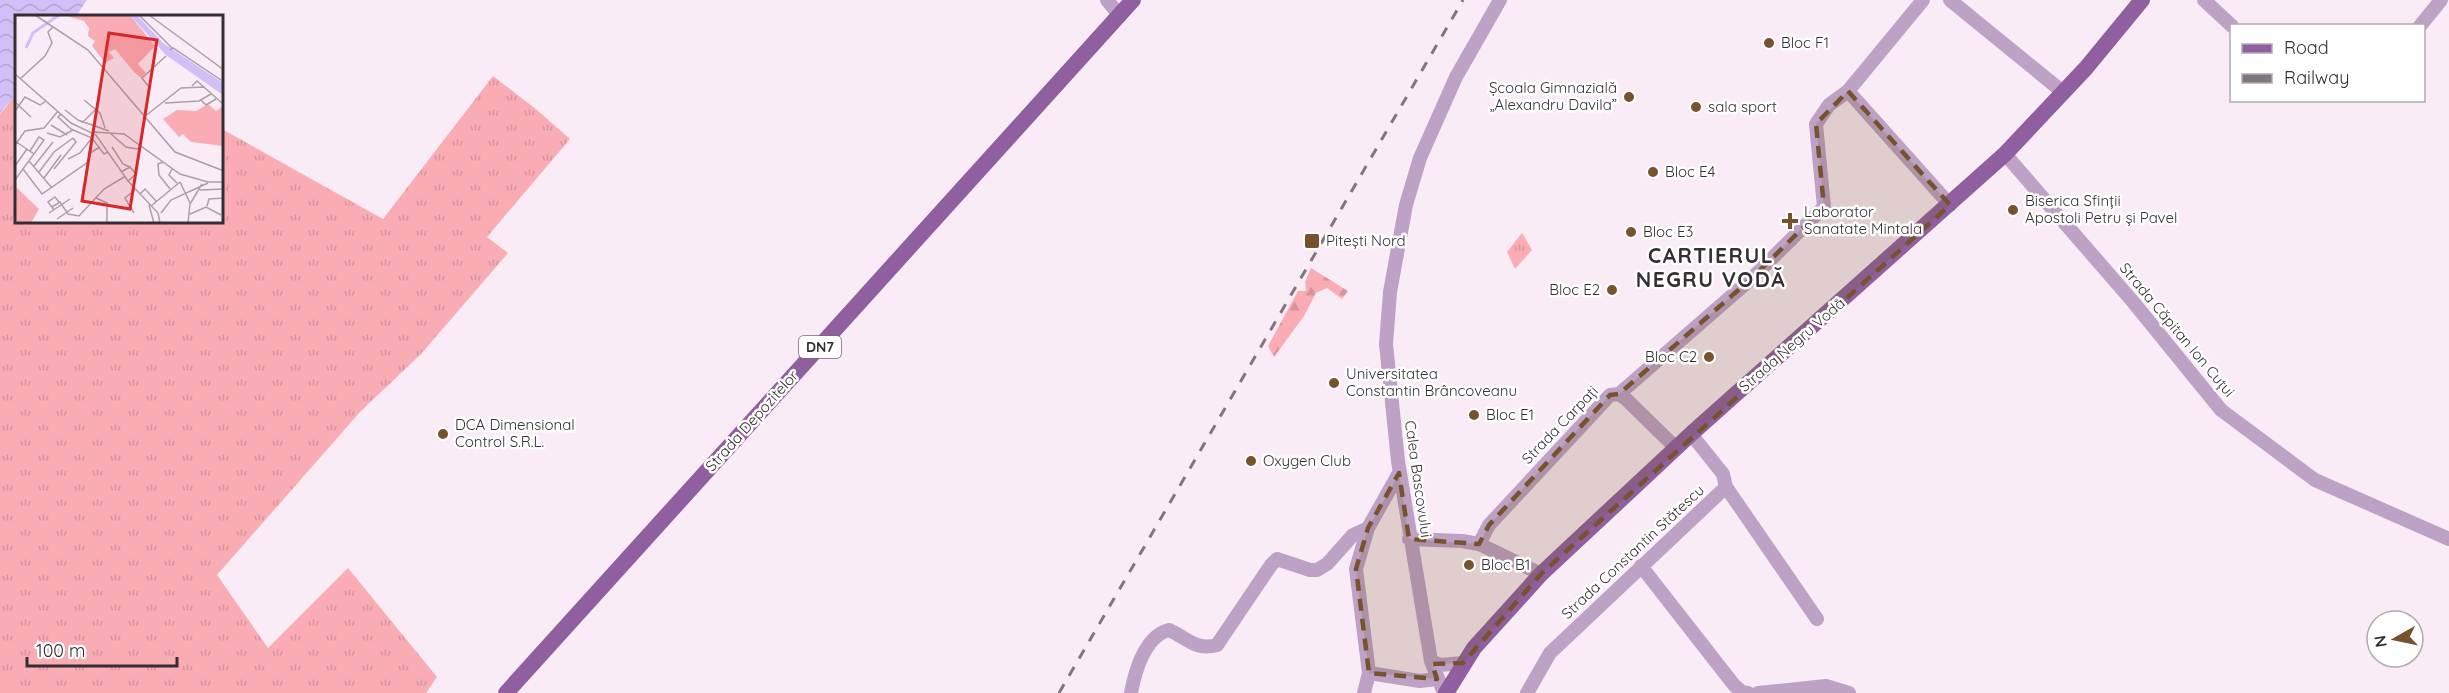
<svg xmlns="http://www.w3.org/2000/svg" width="2449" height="693" font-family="Quicksand,sans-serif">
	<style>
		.grass { fill: url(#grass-tufts) }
		.forest { fill: url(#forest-firs) }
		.water { fill: url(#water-waves) }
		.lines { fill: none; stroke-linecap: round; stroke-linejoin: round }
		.minor { stroke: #bda2c6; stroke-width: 14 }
		.major { stroke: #8f5f9f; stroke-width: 16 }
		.rail { stroke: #7f777d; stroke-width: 3; stroke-dasharray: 10 10; stroke-linecap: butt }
		.marked { fill: #77532d; fill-opacity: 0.2; stroke: #77532d; stroke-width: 4.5; stroke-dasharray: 12 8; stroke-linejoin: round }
		.poi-dot { fill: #77532d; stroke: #fff; stroke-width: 2 }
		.labels { text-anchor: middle; stroke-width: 5; stroke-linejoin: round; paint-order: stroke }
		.shield { fill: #fff; stroke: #716d70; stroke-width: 1.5 }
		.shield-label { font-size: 14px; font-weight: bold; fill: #342f33 }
		.poi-label { font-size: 15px; fill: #342f33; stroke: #fff; text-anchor: start }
		.street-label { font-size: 15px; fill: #342f33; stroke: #fff }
		.district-label { font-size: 21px; font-weight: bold; letter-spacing: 1.5px; fill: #342f33; stroke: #fff }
		.inset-river { fill: none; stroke: #d1c0f7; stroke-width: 3 }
		.inset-road { fill: none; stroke: #aba0a8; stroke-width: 1.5 }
		.view { fill: #d62828; fill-opacity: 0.15; stroke: #d62828; stroke-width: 3 }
		.inset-edge { fill: none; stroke: #342f33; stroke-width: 3 }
	</style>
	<defs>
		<pattern id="grass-tufts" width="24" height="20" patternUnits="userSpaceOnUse" patternTransform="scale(1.5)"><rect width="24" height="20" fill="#faacb5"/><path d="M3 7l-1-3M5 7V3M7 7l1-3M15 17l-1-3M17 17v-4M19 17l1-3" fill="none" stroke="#d7949c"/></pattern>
		<pattern id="forest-firs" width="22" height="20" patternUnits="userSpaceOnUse" patternTransform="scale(1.5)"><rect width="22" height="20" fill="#faacb5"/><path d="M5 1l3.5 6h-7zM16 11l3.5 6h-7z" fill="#d7949c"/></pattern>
		<pattern id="water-waves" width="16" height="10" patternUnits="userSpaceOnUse" patternTransform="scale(1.5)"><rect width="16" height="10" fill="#d1c0f7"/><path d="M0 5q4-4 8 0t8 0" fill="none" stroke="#b4a5d4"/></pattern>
	</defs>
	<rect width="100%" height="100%" fill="#faecf6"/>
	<!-- grass -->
	<path class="grass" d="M493,76L537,110L570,139L487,237L508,253L421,354L360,412L217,575L268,648L348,568L437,677L426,693H0V114L16,94V222H222V129L383,219Z
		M1522,233L1532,250L1515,269L1507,252Z"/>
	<!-- forest -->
	<path class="forest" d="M1311,268L1348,291L1342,299L1327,288L1316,293L1304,316L1274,357L1268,346L1298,291H1306L1305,282Z"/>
	<!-- water -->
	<path class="water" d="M0,0H87L76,16H16V94L0,113Z"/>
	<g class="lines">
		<!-- minor -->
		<path class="minor" d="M1107,0L1120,16
			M1923,0L1848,91L1950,205
			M1950,0L2064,93
			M2204,0L2232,26
			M2420,26L2441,0
			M2005,154L2134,303L2221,410L2315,480L2449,539
			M1619,394L1751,279L1824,207L1816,124L1829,105L1848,91
			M1726,487L1817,619
			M1409,539L1462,541L1479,544L1541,574
			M1479,544L1489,525L1610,395L1619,394L1626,399L1676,448
			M1641,566L1734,685L1742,692L1748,693
			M1431,661L1440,665L1463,663
			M1369,673L1420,681L1437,679
			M1131,693C1135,671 1145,636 1169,630C1187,638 1196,651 1217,645L1271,565L1277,559L1310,570H1317L1327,564L1353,535L1368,528
			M1364,693L1369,673L1356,569L1368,528L1399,473
			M1444,693L1431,661L1398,461L1386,344L1390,292L1406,205L1420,158L1456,77L1500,0
			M1527,693L1550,653L1726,487L1723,474L1691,434
			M1758,693L1826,686L1849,693"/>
		<!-- major -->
		<path class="major" d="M506,693L1133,0
			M1446,693L1474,648L1541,574L1691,434L2005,154L2086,68L2142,0"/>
		<!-- rail -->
		<path class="rail" d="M1059,693L1463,0"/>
	</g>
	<!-- marked area -->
	<path class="marked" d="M1848,91L1950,205L1541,574L1463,663L1432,664L1437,679L1369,673L1356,569L1368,528L1399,473L1409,539L1479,544L1489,525L1610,395L1619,394L1751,279L1824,207L1816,124Z"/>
	<!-- markers -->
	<g class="poi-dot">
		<circle cx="1769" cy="43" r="6"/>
		<circle cx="1629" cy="97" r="6"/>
		<circle cx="1696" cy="107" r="6"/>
		<circle cx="1653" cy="172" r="6"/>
		<circle cx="2013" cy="210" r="6"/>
		<path d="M1787 212h6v6h6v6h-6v6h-6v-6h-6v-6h6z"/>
		<circle cx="1631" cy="232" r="6"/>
		<rect x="1304" y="233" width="16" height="16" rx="3"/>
		<circle cx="1612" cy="290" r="6"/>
		<circle cx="1709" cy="357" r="6"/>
		<circle cx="1334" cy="383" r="6"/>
		<circle cx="1474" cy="415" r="6"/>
		<circle cx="443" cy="434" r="6"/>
		<circle cx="1251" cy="461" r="6"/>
		<circle cx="1469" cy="565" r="6"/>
	</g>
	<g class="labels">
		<!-- shield labels -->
		<rect class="shield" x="799" y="336" width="42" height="22" rx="4.5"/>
		<g class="shield-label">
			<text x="820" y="352">DN7</text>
		</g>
		<!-- poi labels -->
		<g class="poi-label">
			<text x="1781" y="48">Bloc F1</text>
			<text x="1617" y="93" text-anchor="end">Școala Gimnazială<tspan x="1617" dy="17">„Alexandru Davila”</tspan></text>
			<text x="1708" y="112">sala sport</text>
			<text x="1665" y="177">Bloc E4</text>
			<text x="2025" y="206">Biserica Sfinții<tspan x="2025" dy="17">Apostoli Petru și Pavel</tspan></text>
			<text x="1804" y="217">Laborator<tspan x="1804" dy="17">Sanatate Mintala</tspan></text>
			<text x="1643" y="237">Bloc E3</text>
			<text x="1326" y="246">Pitești Nord</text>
			<text x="1600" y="295" text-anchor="end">Bloc E2</text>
			<text x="1697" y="362" text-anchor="end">Bloc C2</text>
			<text x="1346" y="379">Universitatea<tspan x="1346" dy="17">Constantin Brâncoveanu</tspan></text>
			<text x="1486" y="420">Bloc E1</text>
			<text x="455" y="430">DCA Dimensional<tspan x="455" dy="17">Control S.R.L.</tspan></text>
			<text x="1263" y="466">Oxygen Club</text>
			<text x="1481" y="570">Bloc B1</text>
		</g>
		<!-- street labels -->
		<g class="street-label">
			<text transform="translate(2177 330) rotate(50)" y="5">Strada Căpitan Ion Cuțui</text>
			<text transform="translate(1792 345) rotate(-41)" y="5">Strada Negru Vodă</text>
			<text transform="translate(752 421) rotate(-48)" y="5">Strada Depozitelor</text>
			<text transform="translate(1560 425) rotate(-46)" y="5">Strada Carpați</text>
			<text transform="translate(1418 479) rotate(82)" y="5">Calea Bascovului</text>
			<text transform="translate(1633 552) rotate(-43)" y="5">Strada Constantin Stătescu</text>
		</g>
		<!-- district labels -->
		<g class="district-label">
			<text x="1711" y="263">CARTIERUL<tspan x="1711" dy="24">NEGRU VODĂ</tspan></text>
		</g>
	</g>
	<!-- overview -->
	<g transform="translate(15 15)">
		<rect width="208" height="208" fill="#faecf6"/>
		<path d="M49,0H115L140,31L123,49L131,58L126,63L119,57L100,34L94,37L99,43L90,48L77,31L80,26L73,21L74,13L69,6ZM193,89L201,96L208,91V131L176,127L168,119L164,122L148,104L162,95L181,96Z" fill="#faacb5"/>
		<path d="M0,171L24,194L16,208H0Z" fill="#faacb5"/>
		<path d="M115,0H122L148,28L208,68V80L151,40Z" fill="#d1c0f7"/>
		<path class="inset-river" d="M11,33L18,18L44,0"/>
		<path class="inset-road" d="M20,0L73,35L160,137L209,156M124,0L157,33M134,0L209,55M155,35L158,33L209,67M0,59L56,108L81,120L113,166L143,198L145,208M5,64L30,41L37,28L33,17L38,12M177,71L182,66L207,88M134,72L127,63L151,41M69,85L85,98L90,113M186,85L191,90L201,84M0,87L16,102M150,88L184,86L196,79M50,95L63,105L94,116M0,96L10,82L25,90L31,86M46,99L43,102L56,114L77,123L89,139L93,137M129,102L166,73L190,72M67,108L80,95M36,110L52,120M78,117L109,119L165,159L193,167H209M32,118L45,122L58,115M96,119L111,132L122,134L127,131M0,126L19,139M0,130L10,116L29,113L43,96M97,132L108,149L115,152M53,144L65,138L77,123M14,146L37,173M148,147L143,149L144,160L155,174M0,151L12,134M19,151L38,127M8,154L27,179L73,147L75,138L85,132M39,154L61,127L58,123M157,154L154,160L162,168M24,157L39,137L58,123M106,157L115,152L121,159L113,166M29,163L46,140M0,165L29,125L24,122L15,136M165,167L175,188M185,175L209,174M125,179L130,174L141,186M81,183L92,188V208M134,190L139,208M136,191L165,167M192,191L194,184L209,183M37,192L45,187L53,199L64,201L89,174L109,162M39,195L33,187L40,182L44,187M34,198L55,184M119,198L110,183L120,175M146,198L156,185L193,168M175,199L191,192L206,200M42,204L58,193M173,208L175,189L187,169"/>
		<path class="view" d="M94,18L142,25L115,194L67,186Z"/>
		<rect width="208" height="208" class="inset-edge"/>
	</g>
	<!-- legend -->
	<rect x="2230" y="24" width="195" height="78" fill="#ffffff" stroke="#aeacad" stroke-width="1.5"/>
	<rect x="2242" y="44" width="30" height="9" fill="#8f5f9f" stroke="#aeacad" stroke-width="1.5"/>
	<text x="2284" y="54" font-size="18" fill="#342f33">Road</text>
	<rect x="2242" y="74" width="30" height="9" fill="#7f777d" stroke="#aeacad" stroke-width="1.5"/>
	<text x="2284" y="84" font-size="18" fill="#342f33">Railway</text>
	<!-- north arrow -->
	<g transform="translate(2395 639) rotate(261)"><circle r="28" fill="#ffffff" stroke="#aeacad" stroke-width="1.5"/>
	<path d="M0-4.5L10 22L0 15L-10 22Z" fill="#77532d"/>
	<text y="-9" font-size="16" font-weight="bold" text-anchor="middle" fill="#342f33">N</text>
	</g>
	<!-- scale -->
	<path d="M27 657v9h150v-9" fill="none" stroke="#342f33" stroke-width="3"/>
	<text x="36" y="657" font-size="18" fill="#342f33" stroke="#ffffff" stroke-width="4.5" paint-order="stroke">100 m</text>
</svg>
